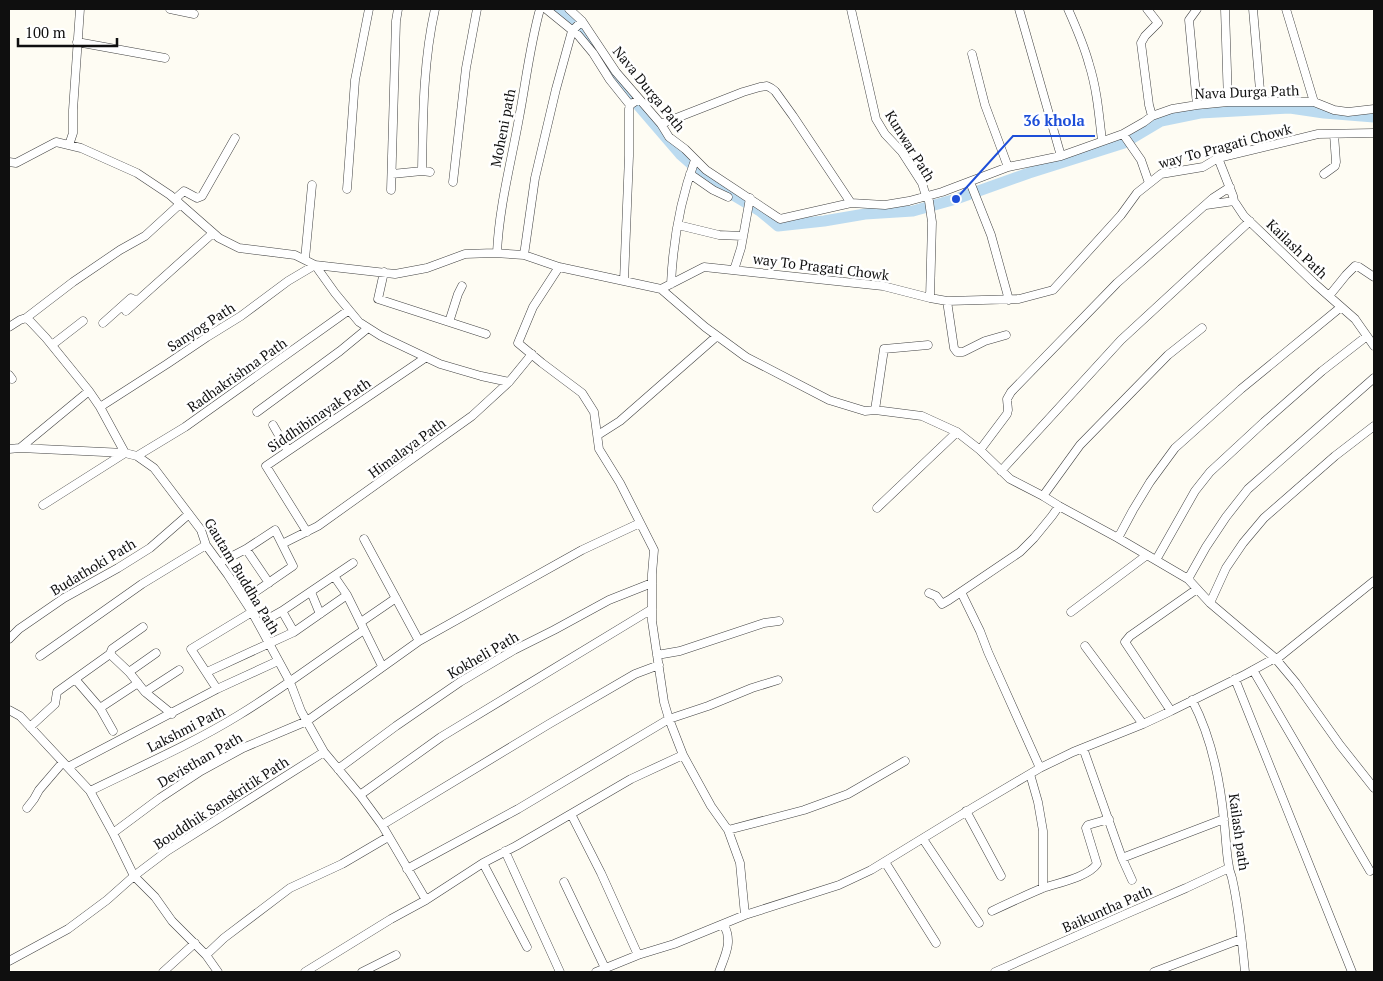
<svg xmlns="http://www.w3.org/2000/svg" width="1383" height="981" font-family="'PT Serif',serif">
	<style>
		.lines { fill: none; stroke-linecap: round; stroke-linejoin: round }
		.river { stroke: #bcdbf0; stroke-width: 11 }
		.minor-casing { stroke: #424242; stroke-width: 9 }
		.minor { stroke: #fff; stroke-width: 8 }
		.labels { text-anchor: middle; stroke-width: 5; stroke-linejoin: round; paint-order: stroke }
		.street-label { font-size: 14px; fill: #0f0f0f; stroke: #fff }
		.leader { fill: none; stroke: #1d4ed8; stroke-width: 2 }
		.callout-dot { fill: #1d4ed8; stroke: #fff; stroke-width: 2 }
		.callout-label { font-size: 15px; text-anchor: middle; font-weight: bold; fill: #1d4ed8; stroke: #fff; stroke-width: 5; stroke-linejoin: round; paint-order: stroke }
	</style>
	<rect width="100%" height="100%" fill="#fefcf3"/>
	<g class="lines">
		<!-- river -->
		<path class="river" d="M558,9L584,34L612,75L680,154L713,183L760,211L778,226L824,221L865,214L913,211L956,199L1029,173L1124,143L1161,121L1200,113L1290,108L1324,113L1374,117"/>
		<defs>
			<path id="minor" d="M170,9L194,14
				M546,9L578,35L593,53L610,80L630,105
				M569,9L582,21L616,72L661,124L669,137L685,149L706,170L780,219L851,203L885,205L909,201L942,192L1008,167L1061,156L1123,134L1144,122L1152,116L1172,109L1197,105L1228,102H1314L1334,110L1348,112L1374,109
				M851,9L876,119L885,134L902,152L922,183L926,196L929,201L932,222L930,298
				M1019,9L1061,156
				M1068,9C1076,27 1084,45 1089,64C1097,89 1099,115 1102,141
				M1147,9L1158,23L1145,36L1141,43L1149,105L1152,116
				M1225,9L1228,102
				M1253,9L1261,102
				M1286,9L1314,102
				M77,42L165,58
				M972,54L985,105L1008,167
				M1197,105L1189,20L1197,9
				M661,124L743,92L760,87L767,86L771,88L775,91L793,116L851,203
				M1123,134L1141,160L1149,183
				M69,145L73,133V110L80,9
				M1218,158L1233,196L1234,201L1244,216L1314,283L1355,319L1374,346
				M9,162L16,163L56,142L81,148L137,173L170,195L219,238L239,248L295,255L315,265L395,274L427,268L465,254L494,253L524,255L559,267L661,289L705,327L746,357L829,400L865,411L875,410L922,416L957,432L980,450L1010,479L1043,496L1059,506L1118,538L1188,579L1210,603L1275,658L1296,683L1340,745L1374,788
				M422,171C423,117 423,62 435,9
				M392,174L422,171L430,172
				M690,174L713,190L728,197
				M1324,174L1335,166L1336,162L1334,134
				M453,182L466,68L477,9
				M970,182L991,235L1009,300
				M347,189L355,80L369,9
				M391,190L396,21L398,9
				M175,199L184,191L197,198L202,196L235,138
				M1206,205L1234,201
				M678,225L719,235L743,236
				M497,253C499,207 511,163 519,118C526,81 530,45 540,9
				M524,255L535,178L556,89L572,31L582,21
				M305,259L312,185
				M559,267L533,307L518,343L542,363L582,393L594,412L599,449L620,483L654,550L652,574V621L664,702L669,719L683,755L711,806L728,830L740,863L745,915
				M734,270L741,248L750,198
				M384,272L378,299L486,334
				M624,281L629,156V109L630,105L639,99
				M671,284C673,242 680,200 695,160
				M661,289L704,267L883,286L930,298L947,301L1019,299L1053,290L1121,215L1137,193L1161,174L1203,167L1218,158L1318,134L1374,133
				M1329,296L1346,275L1355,266L1359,267L1374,277
				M947,301L954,348L957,352H963L985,341L1006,335
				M126,311L213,233
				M26,318L73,282L120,250L145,236L180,204
				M449,322L458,294L462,286
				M103,323L131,298L136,301
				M9,327L20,320L26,318L30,321L46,338L89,391L100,407L125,453L137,456L154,468L201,530L206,545L228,575L252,612L290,682L301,711L324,752L360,795L382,825L426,900
				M52,345L83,321
				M9,375L12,379
				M100,407L167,364L207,337L241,316L288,281L315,265L335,293L359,322L381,336L440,364L481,376L509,382
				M875,410L884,349L928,345
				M257,412L340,351L368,328
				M273,425L288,451
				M598,435L620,421L717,336
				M20,448L89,391
				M9,449L20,448L125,453
				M980,450L1007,414L1008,410L1007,399L1011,392L1117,283L1213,198L1230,187
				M137,456L185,427L349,310
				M1001,471L1121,340L1250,221
				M1043,496L1080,445L1168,355L1202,328
				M43,505L125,453
				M877,508L957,432
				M307,532L266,466L425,358
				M1118,538L1133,510L1150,482L1175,448L1241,389L1341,307
				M364,539L419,641
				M282,544L318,526L472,416L509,382L532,354
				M246,549L269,583
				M1156,560L1195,491L1210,472L1264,422L1322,371L1367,336
				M219,563L246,549L275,530L293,566L245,599
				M334,576L347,595L382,666
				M1188,579L1206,547L1226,517L1248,489L1374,378
				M311,592L320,614
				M961,592L980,631L988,652L1040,768
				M929,593L936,596L942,604L949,600L1020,552L1034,538L1052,516L1059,506
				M1210,603L1226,568L1243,543L1264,518L1335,456L1374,426
				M282,611L294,632
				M1071,612L1147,555
				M361,622L396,598
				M259,624L282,611L353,563
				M9,639L19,629L64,598L118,568L150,548L189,514
				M1085,646L1143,724
				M110,654L129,672L145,692L172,714
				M657,655L680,651L764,623L779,621
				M40,656L142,584L206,545
				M1253,670L1370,871
				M129,672L156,653
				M207,672L294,632L347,595
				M75,679L110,654L112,649L143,627
				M1235,679L1352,972
				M217,689L191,649L252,612
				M145,692L179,670
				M1192,700C1212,738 1220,779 1224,821C1226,836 1226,852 1229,867C1229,870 1231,874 1232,878C1239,908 1242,941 1245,972
				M100,708L138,683
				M9,710L20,716L90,791L113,833L134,876L107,900L68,929L9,961
				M1171,711L1125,642L1130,636L1197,589
				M30,727L55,704L57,692L75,679L100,708L113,731
				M1083,748L1122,858L1132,880
				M68,767L217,689L278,661
				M338,769L396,726L460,682L514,650L554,630L609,600L652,583
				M1030,774L1038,802L1043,831V888
				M90,791C139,767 192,744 239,715C282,689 322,658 364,630
				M360,795L441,737L652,609
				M27,808L34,799L39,790L63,762
				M966,811L1001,876
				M571,814L601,873L638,955
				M382,825L549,724L635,674L659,665
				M728,830L804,810L848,794L905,761
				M113,833L160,798L201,771L243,748L307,721L419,641L582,550L640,523
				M923,839L979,923
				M505,851L560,972
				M1122,858L1224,819
				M885,862L936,943
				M483,863L527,947
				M407,869L518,809L669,719L708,706L752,688L778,680
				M564,882L605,968
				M992,911C1009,903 1026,895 1043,888C1058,883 1088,877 1097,864L1086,828L1088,825L1109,819
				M206,955L224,938L290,888L342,864L388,837
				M163,972L195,943
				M218,972L206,955L172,921L155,897L134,876L167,851L324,752
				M305,972L391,919L426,900L483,863L516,846L631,779L683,755
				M362,972L396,955
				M596,972L638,955L674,944L745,915L839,885L871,870L974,807L1040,768L1073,752L1143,724L1171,711L1246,674L1275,658H1278L1374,581
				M719,972C725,955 733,942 724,925
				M995,972L1126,914L1186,888L1229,868
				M1154,972L1241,939"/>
		</defs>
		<!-- minor casing -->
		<use href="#minor" class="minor-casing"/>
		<!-- minor -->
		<use href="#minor" class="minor"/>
	</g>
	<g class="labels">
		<!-- street labels -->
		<g class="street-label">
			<text transform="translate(649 89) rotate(51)" y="5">Nava Durga Path</text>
			<text transform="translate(1247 92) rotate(-2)" y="5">Nava Durga Path</text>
			<text transform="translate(503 128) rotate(-79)" y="5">Moheni path</text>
			<text transform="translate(910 146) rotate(58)" y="5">Kunwar Path</text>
			<text transform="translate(1225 146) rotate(-15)" y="5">way To Pragati Chowk</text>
			<text transform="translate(1297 249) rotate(44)" y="5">Kailash Path</text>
			<text transform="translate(821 267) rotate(7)" y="5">way To Pragati Chowk</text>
			<text transform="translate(201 327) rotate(-33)" y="5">Sanyog Path</text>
			<text transform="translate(237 375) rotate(-35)" y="5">Radhakrishna Path</text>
			<text transform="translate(319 415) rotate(-34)" y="5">Siddhibinayak Path</text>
			<text transform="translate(407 448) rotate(-36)" y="5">Himalaya Path</text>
			<text transform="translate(93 567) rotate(-31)" y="5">Budathoki Path</text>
			<text transform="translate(242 576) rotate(59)" y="5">Gautam Buddha Path</text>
			<text transform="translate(483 655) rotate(-30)" y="5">Kokheli Path</text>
			<text transform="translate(186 729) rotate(-27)" y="5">Lakshmi Path</text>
			<text transform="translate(200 760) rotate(-30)" y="5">Devisthan Path</text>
			<text transform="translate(221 803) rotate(-33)" y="5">Bouddhik Sanskritik Path</text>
			<text transform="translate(1239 832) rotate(82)" y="5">Kailash path</text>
			<text transform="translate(1107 909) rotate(-24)" y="5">Baikuntha Path</text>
		</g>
	</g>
	<!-- callouts -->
	<path class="leader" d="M956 199L1013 136H1095"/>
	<circle class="callout-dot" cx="956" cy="199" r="5"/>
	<g class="callout-label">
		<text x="1054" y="126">36 khola</text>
	</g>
	<!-- border -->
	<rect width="1383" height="981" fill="none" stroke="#0f0f0f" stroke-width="20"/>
	<!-- scale -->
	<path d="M18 38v8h99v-8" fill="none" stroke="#0f0f0f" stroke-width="2.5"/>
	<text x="25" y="38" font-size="15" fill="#0f0f0f" stroke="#ffffff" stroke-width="4" paint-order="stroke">100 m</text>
</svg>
